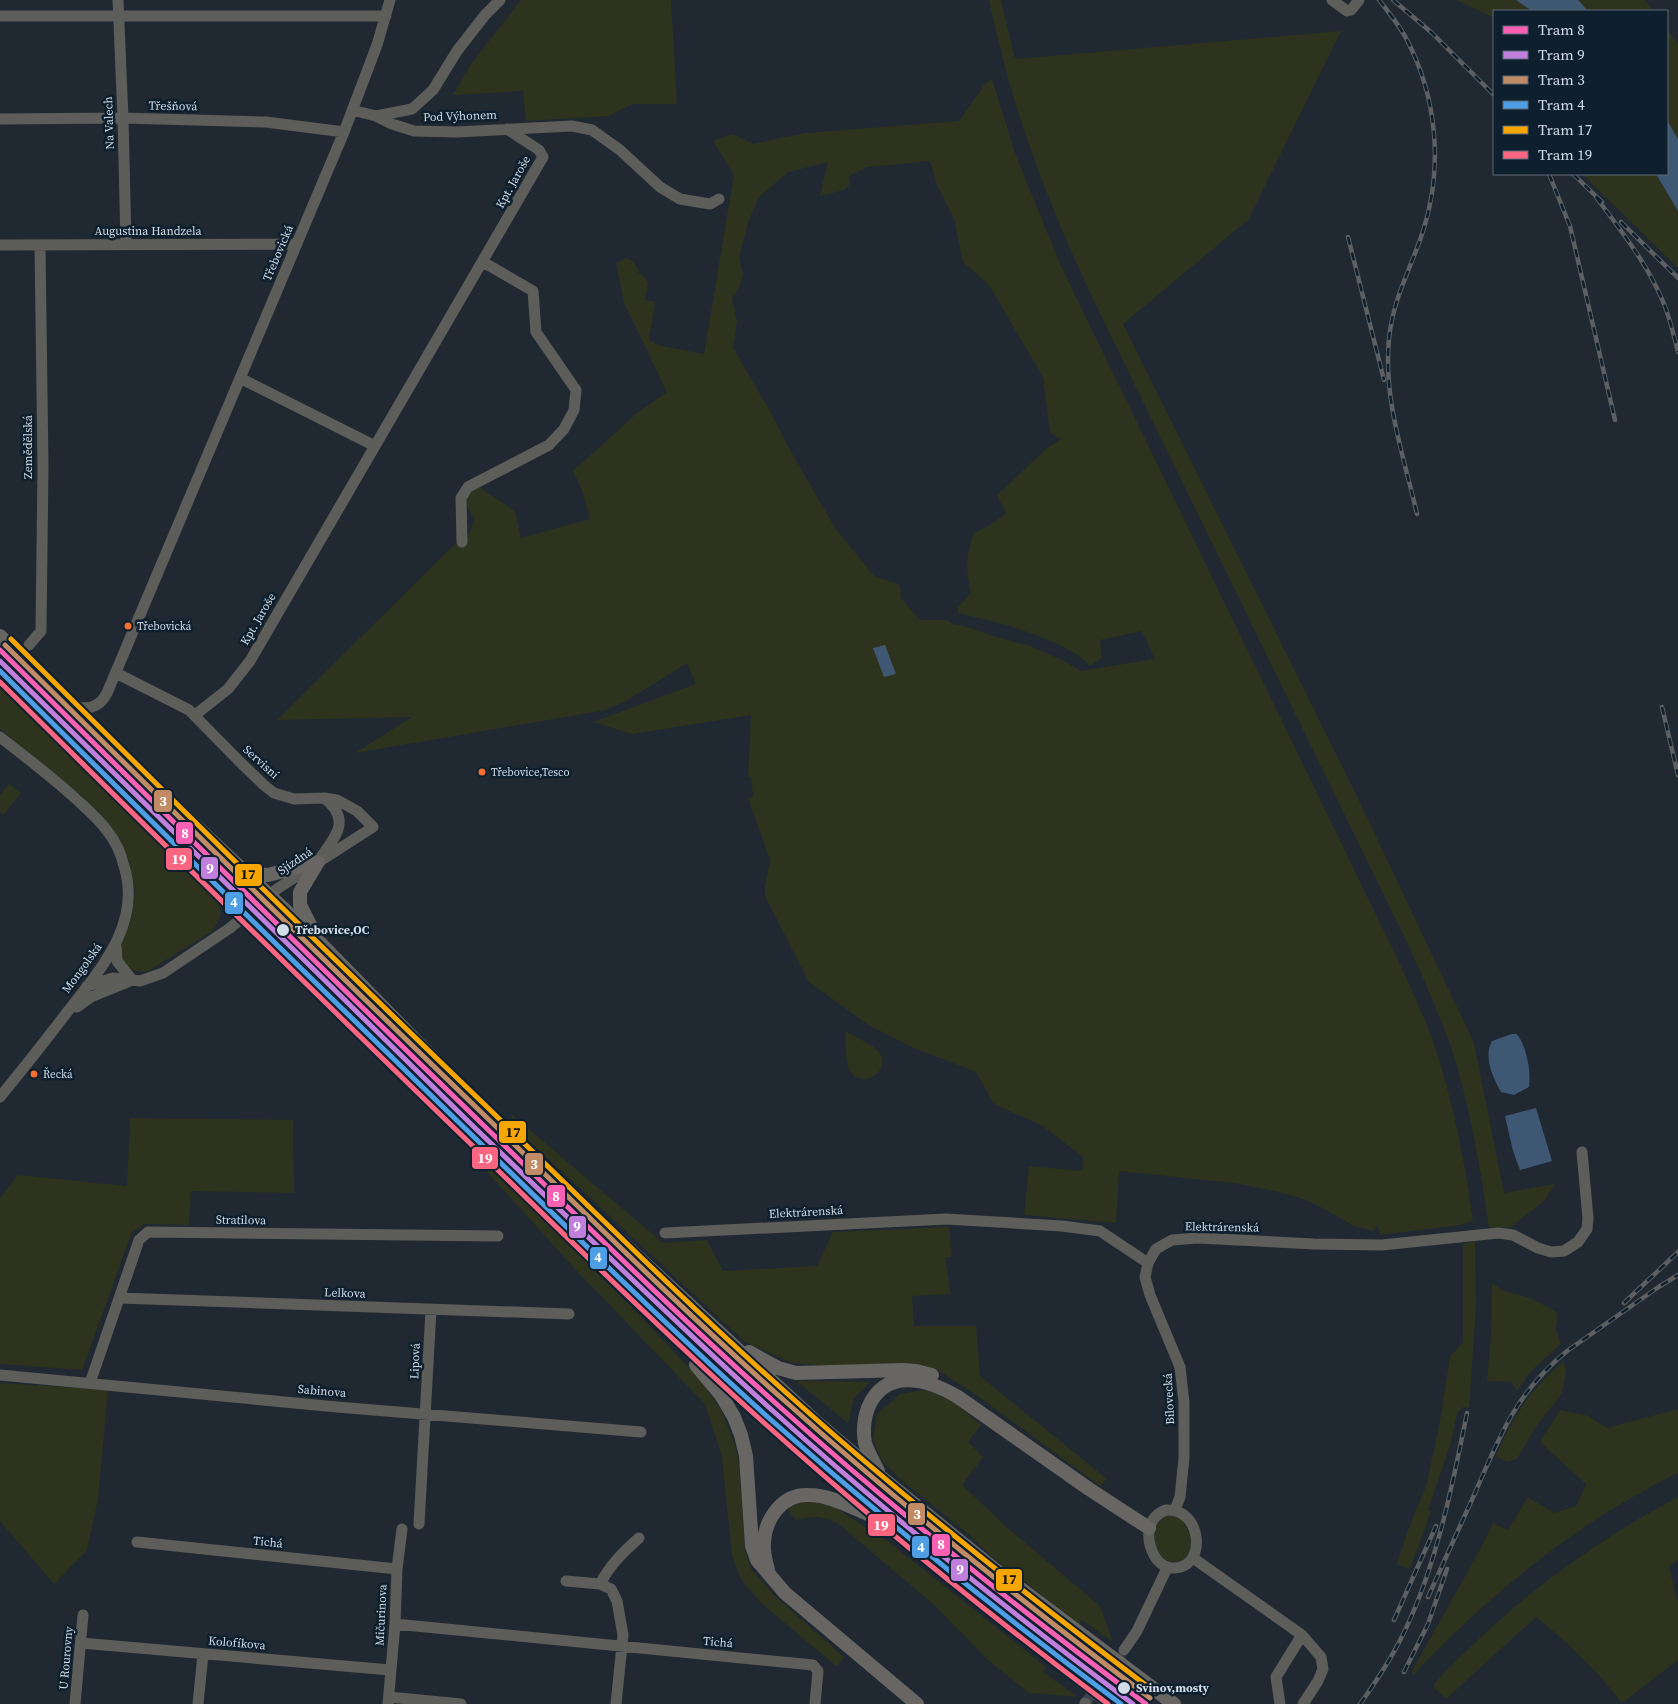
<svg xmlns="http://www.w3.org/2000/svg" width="1678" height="1704" font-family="'Source Serif 4',serif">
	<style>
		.green { fill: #2e331e; fill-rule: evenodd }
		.water { fill: #3e5873 }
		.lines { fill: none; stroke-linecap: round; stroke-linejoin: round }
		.minor-tunnel { stroke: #3b444c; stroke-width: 11; stroke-dasharray: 11 5.5; stroke-linecap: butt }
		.minor { stroke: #5d5d59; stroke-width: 11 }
		.major { stroke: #676663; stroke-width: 14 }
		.rail-casing { stroke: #5c6062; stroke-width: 4.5 }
		.rail { stroke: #0e1f2e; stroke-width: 2.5; stroke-dasharray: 8; stroke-linecap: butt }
		.tram-1-casing { stroke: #0e1f2e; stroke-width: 9 }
		.tram-2-casing { stroke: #0e1f2e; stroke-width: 9 }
		.tram-3-casing { stroke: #0e1f2e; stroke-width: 9 }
		.tram-4-casing { stroke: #0e1f2e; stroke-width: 9 }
		.tram-5-casing { stroke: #0e1f2e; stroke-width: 9 }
		.tram-6-casing { stroke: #0e1f2e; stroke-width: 9 }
		.tram-1 { stroke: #f860b3; stroke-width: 5 }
		.tram-2 { stroke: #c07fdc; stroke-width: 5 }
		.tram-3 { stroke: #c18c65; stroke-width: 5 }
		.tram-4 { stroke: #4d9ee5; stroke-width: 5 }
		.tram-5 { stroke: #f7a600; stroke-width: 5 }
		.tram-6 { stroke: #fa6682; stroke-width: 5 }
		.bus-dot { fill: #f46f30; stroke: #0e1f2e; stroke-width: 2 }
		.stop-dot { fill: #d2dde8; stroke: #0e1f2e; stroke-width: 2 }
		.labels { text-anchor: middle; stroke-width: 5; stroke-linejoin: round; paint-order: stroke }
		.bus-label { font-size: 11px; fill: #d2dde8; stroke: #0e1f2e; text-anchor: start }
		.street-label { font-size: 12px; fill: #d2dde8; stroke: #0e1f2e }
		.stop-label { font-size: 12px; font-weight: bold; fill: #d2dde8; stroke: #0e1f2e; text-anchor: start }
		.line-badge { stroke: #0e1f2e; stroke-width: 2 }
		.badge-label { font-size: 14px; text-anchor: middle; font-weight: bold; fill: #fff }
		.pale-badge-label { font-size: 14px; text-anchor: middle; font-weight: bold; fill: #111 }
	</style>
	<rect width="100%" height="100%" fill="#202931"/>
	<!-- green -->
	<path class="green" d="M521,0H671L677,104H633L608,116L526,121L523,91L453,95L471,64Z
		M989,0H1001L1015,59L1341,31L1248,220L1123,324L1354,790L1474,1043L1504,1193L1555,1184L1545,1200L1511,1227L1489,1228C1480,1166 1470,1104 1450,1044C1439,1014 1426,985 1413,955L1093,299C1047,201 1011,107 989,0Z
		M1456,0H1516L1532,11H1494V18Z
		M1566,0H1644L1654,11H1579Z
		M1667,29L1678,44V154L1667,137Z
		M992,79L1016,156L1061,266L1399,962C1412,991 1426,1020 1436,1050C1454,1106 1465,1163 1473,1221L1460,1225L1380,1235L1377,1225L1373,1231L1354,1226L1315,1204L1300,1198L1279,1192L1234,1183L1119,1171L1116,1223L1024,1215L1029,1166L1082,1171L1083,1157L1043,1126L994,1104L976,1072L909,1046L867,1024L809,982L765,896V886L770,860L748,798L753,796L751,777H748L751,715L632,734L593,722L696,684L687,663L626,701L606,710L355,753L412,717L277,720L457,542L466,541L475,519L464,502L471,490L479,487L515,511L521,538L590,519L582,490L573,471L637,413L667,392L624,303L616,263L626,258L633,261L639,271L638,274L642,275L648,282L645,300L655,302L649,340L658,345L704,354L734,175L713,141L733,134L753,144L805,133L959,121L985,84ZM930,161L937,185L954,219L963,262L989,285L1043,377L1050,433L1061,439L1047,448L997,495L1006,513L992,524L974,533C965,557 966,568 971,593L958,607V613C994,621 1066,639 1090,666L1102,658L1100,640L1142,631L1155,659L1081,671L1064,661L1030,646L993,636L971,628L953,624L947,620H920L901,598L900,585L874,576L835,528L790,450L770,411L733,348L737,321L732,299L740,285L743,275L739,257L749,220L759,197L788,172L828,162L820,196L844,190L850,184L849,176L867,167Z
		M1582,174H1656L1678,211V268Z
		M0,678L48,724L97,780L217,899C223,912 221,920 212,931L147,972L134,971L128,967L123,961L120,951L132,916L135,891L129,861L119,838L101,814L79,794L0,729Z
		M9,784L21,793L3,815L0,812V795Z
		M847,1032C857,1038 870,1043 878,1051C895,1069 860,1093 849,1069C845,1059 846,1044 845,1034Z
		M511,1114L663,1243L707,1240L723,1271L817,1266L833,1232L949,1227L952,1257L945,1258L951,1294L912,1296L914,1326H976L980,1376L1107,1479L1100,1486L972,1392L936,1369L909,1364L833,1366L792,1363L745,1342L515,1128Z
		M130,1118L293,1120L294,1193L191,1191L189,1225L144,1224L132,1232L82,1370L0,1364V1198L18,1175L127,1186Z
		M474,1149L640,1316L698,1377L721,1410L735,1445L739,1466L745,1552L751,1569L777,1598L844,1657L837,1667L760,1602L741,1579L732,1555L722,1457L705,1404L574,1268L470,1153Z
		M1475,1241L1476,1306L1469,1408L1463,1407L1457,1413L1450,1446L1428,1510L1431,1511L1410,1569L1397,1564L1408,1530L1426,1486L1439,1427L1450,1357L1463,1342V1244Z
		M1492,1283L1504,1291L1533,1299L1558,1313L1556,1329L1561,1344L1531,1371L1517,1391L1511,1382L1487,1381L1491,1335Z
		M1564,1361L1566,1371L1562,1393L1535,1428L1517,1459L1507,1462L1496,1456C1513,1417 1530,1389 1564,1361Z
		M796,1381L870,1382L854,1398L848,1423Z
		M0,1383L108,1390L98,1499L87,1550L54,1584L0,1521Z
		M922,1390L943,1393L981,1425L968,1442L983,1457L962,1485L1010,1530L1100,1606L1113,1642L1082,1620L1079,1624L989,1554L972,1537L900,1479L882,1461L873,1439L877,1414L900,1394Z
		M1678,1409V1473C1577,1522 1490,1594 1413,1675L1412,1671L1482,1546L1493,1523L1508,1530L1528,1497L1554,1513L1576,1506L1586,1484L1540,1442L1560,1410L1589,1416L1607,1428Z
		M1678,1497V1560L1669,1566L1676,1597L1678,1601V1660L1622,1703C1598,1671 1567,1642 1536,1617L1446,1699L1433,1686C1446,1669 1463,1654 1479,1639C1539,1582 1605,1536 1678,1497Z
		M811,1501L834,1507L890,1543L1046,1667L1043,1672L1078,1697L1029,1693L988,1660L934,1605L840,1525C825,1515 812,1516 796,1520L788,1509L795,1503Z
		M1167,1515L1180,1518C1212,1558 1161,1582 1155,1540C1153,1528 1157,1521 1167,1515Z"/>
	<!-- water -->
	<path class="water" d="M1516,0H1578L1588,11H1532Z
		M1667,120L1678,139V211L1656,174H1667Z
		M885,645L896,674L884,677L873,648Z
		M1512,1034H1517C1527,1048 1531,1070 1529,1087L1514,1095L1501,1092C1493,1078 1483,1057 1492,1041Z
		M1536,1108L1552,1161L1520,1170L1513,1151L1505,1116Z"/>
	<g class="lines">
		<!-- minor-tunnel -->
		<path class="minor-tunnel" d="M1085,1703L1109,1674L1122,1654"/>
		<!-- minor -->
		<path class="minor" d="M118,0L123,118L126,244
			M1332,0L1347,11L1351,10L1359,0
			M0,16H386
			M352,110L376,116L392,124L414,131L457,132L572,126L592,130L620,150L660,187L680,199L710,204L719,199
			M376,116L412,109L433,90L457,51L485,15L500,0
			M0,119L123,118L266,122L344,132
			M0,245L297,244
			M240,378L375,446
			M462,542L461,498L468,487L549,445L564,429L574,410L576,390L536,332L533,291L483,262
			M29,645L41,631L43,466L40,246
			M70,704C85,711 99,709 107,693L344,132L377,45L390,0
			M195,715L228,689L250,661L543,157L539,150L507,129
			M0,737C26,757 52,777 76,799C87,809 99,819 108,832C116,842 121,854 124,866C142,923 101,969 68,1011C46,1040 23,1069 0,1097
			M321,857C337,835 351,819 324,798
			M116,946L117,961L132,980
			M87,986L113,978L140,981L163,973L230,928L277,889L373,827L357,811L337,800L324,798L294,799L274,793L265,786L242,764L189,710L116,673
			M77,1007L91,997L128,982
			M665,1233L946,1219L1062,1226L1100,1231L1148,1263
			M119,1298L569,1314
			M0,1375L337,1407L641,1432
			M90,1383L139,1240L148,1232L498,1236
			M1166,1510C1203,1507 1208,1571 1171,1568C1163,1567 1157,1561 1154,1555C1145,1538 1147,1517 1166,1510Z
			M1175,1510L1180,1497L1184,1458V1402L1180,1367L1150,1295L1145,1277L1148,1263L1156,1249L1172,1240L1198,1238L1314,1244L1382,1245L1498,1233L1513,1235L1538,1248L1551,1252L1564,1251L1578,1242L1587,1229L1588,1218L1582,1152
			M419,1524L431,1310
			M137,1542L397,1569
			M1193,1558L1302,1635L1321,1657L1323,1669L1318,1681L1303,1704
			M566,1581L600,1584L611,1589L617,1601L623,1635L616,1704
			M600,1584C610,1565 623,1552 639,1538
			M395,1624L813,1665L818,1671L815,1704
			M81,1643L390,1670
			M1124,1650L1137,1631L1167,1568
			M389,1697L461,1704
			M75,1704L83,1615
			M198,1704L203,1654
			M388,1704L395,1624L397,1569L402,1529
			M1085,1704V1703
			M1280,1704L1276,1677L1302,1635"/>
		<!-- major -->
		<path class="major" d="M0,636L163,795L320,943L463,1089L515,1139L613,1234L814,1420L882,1478L993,1568L1174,1704
			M0,667L246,916L436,1100L656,1317L748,1402L882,1520L969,1593L1111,1704
			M244,869L255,874L268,875L318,862
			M314,933L300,905V892L318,862
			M749,1352L778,1368L796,1373L904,1370L916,1371L932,1375
			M696,1365L721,1395L734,1417L741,1435L746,1456L752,1546L757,1560L785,1593L917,1704
			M878,1471C874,1462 868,1453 865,1443C863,1432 864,1419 868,1408C885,1367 928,1379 958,1397L1089,1489L1149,1528
			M768,1570C766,1561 763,1553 764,1543C765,1519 782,1494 808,1495C830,1495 851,1507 870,1515"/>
		<defs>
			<path id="rail" d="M1379,0C1389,13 1400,26 1407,40C1437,98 1443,166 1424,228C1412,267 1393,297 1389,339C1383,399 1404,457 1417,514
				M1393,0L1431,32L1494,95
				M1549,174L1570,226L1615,420
				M1573,174L1602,202
				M1596,197C1621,231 1648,264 1664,304C1670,319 1674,336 1678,352
				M1621,222L1678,278
				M1348,237L1384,380
				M1662,707L1678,775
				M1624,1303L1678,1252
				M1428,1597C1444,1562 1459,1528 1475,1493C1500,1435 1516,1393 1567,1351L1657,1288L1678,1275
				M1394,1620L1436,1526
				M1404,1672L1428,1624L1447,1569
				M1360,1704C1378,1679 1395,1653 1407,1626C1437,1562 1453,1483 1467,1413"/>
		</defs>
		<!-- rail casing -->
		<use href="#rail" class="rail-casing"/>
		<!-- rail -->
		<use href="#rail" class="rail"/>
		<defs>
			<path id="tram-1" d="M0,650C157,806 315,962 475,1117C576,1215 676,1314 781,1408C898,1513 1020,1610 1146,1704"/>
			<path id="tram-2" d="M0,661C158,817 316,973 475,1128C574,1223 671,1319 773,1411C888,1515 1009,1611 1133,1704"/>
			<path id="tram-3" d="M5,645C163,801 320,957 480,1111C581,1209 681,1309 786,1402C903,1507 1025,1604 1150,1698"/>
			<path id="tram-4" d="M0,671C158,828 316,984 476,1139C573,1233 669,1328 770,1419C883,1519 1000,1614 1121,1704"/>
			<path id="tram-5" d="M11,639C168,796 325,951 485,1105C586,1203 685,1303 791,1397C907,1501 1030,1598 1155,1692"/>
			<path id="tram-6" d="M0,682C158,838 316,995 476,1149C571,1241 664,1333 762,1421C873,1521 989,1615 1108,1704"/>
		</defs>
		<!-- tram-1 casing -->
		<use href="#tram-1" class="tram-1-casing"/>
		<!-- tram-2 casing -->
		<use href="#tram-2" class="tram-2-casing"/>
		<!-- tram-3 casing -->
		<use href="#tram-3" class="tram-3-casing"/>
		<!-- tram-4 casing -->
		<use href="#tram-4" class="tram-4-casing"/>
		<!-- tram-5 casing -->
		<use href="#tram-5" class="tram-5-casing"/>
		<!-- tram-6 casing -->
		<use href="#tram-6" class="tram-6-casing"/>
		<!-- tram-1 -->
		<use href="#tram-1" class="tram-1"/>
		<!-- tram-2 -->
		<use href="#tram-2" class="tram-2"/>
		<!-- tram-3 -->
		<use href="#tram-3" class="tram-3"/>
		<!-- tram-4 -->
		<use href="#tram-4" class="tram-4"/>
		<!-- tram-5 -->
		<use href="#tram-5" class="tram-5"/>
		<!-- tram-6 -->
		<use href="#tram-6" class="tram-6"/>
	</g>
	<!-- markers -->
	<g class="bus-dot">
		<circle cx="128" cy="626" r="4.5"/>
		<circle cx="482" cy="772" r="4.5"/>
		<circle cx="34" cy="1074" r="4.5"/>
	</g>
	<g class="stop-dot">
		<circle cx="283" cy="930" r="7"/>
		<circle cx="1124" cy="1688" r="7"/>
	</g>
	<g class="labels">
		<!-- bus labels -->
		<g class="bus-label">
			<text x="137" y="630">Třebovická</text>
			<text x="491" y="776">Třebovice,Tesco</text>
			<text x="43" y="1078">Řecká</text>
		</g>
		<!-- street labels -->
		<g class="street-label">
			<text transform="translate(173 106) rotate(1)" y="4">Třešňová</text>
			<text transform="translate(460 116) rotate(-2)" y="4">Pod Výhonem</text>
			<text transform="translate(109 123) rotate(-92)" y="4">Na Valech</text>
			<text transform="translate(513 182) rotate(-61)" y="4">Kpt. Jaroše</text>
			<text x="148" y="235">Augustina Handzela</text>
			<text transform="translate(278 253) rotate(-67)" y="4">Třebovická</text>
			<text transform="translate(28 447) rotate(-90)" y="4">Zemědělská</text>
			<text transform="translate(258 619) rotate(-60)" y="4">Kpt. Jaroše</text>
			<text transform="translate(261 762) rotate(42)" y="4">Servisní</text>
			<text transform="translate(295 861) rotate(-34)" y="4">Sjízdná</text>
			<text transform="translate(82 968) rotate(-54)" y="4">Mongolská</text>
			<text transform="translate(806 1212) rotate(-3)" y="4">Elektrárenská</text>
			<text transform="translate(241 1220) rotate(1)" y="4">Stratilova</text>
			<text transform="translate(1222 1227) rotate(1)" y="4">Elektrárenská</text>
			<text transform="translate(345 1293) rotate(2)" y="4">Lelkova</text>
			<text transform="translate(415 1361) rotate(-88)" y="4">Lipová</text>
			<text transform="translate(322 1391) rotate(5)" y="4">Sabinova</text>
			<text transform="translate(1169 1399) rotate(-93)" y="4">Bílovecká</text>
			<text transform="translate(268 1542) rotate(6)" y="4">Tichá</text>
			<text transform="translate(381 1615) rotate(-87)" y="4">Mičurinova</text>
			<text transform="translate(718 1642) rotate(5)" y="4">Tichá</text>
			<text transform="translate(237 1643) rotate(5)" y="4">Kolofíkova</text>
			<text transform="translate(66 1658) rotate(-85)" y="4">U Rourovny</text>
		</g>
		<!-- stop labels -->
		<g class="stop-label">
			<text x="295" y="934">Třebovice,OC</text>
			<text x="1136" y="1692">Svinov,mosty</text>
		</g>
	</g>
	<g class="line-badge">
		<rect x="153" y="789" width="20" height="24" rx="5" fill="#c18c65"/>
		<rect x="175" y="821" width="19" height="24" rx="5" fill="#f860b3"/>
		<rect x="165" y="847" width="28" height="24" rx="5" fill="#fa6682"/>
		<rect x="200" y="856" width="19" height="24" rx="5" fill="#c07fdc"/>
		<rect x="234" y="863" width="29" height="24" rx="5" fill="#f7a600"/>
		<rect x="224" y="891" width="20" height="24" rx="5" fill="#4d9ee5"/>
		<rect x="498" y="1120" width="29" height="24" rx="5" fill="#f7a600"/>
		<rect x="471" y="1146" width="28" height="24" rx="5" fill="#fa6682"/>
		<rect x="524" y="1152" width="20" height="24" rx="5" fill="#c18c65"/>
		<rect x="546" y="1184" width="20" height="24" rx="5" fill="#f860b3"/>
		<rect x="568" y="1215" width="19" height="24" rx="5" fill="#c07fdc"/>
		<rect x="589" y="1246" width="19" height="24" rx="5" fill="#4d9ee5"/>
		<rect x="907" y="1502" width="19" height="24" rx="5" fill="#c18c65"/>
		<rect x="867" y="1513" width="29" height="24" rx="5" fill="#fa6682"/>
		<rect x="931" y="1533" width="20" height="24" rx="5" fill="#f860b3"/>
		<rect x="911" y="1535" width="19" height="24" rx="5" fill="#4d9ee5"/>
		<rect x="950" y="1558" width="19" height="24" rx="5" fill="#c07fdc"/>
		<rect x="995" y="1568" width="28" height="24" rx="5" fill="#f7a600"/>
	</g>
	<g class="badge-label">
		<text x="163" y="806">3</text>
		<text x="185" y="838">8</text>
		<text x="179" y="864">19</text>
		<text x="210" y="873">9</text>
		<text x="234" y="907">4</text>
		<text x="485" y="1163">19</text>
		<text x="534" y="1169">3</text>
		<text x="556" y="1201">8</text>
		<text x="577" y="1231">9</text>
		<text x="598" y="1262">4</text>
		<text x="917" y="1519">3</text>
		<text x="881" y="1530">19</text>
		<text x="941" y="1549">8</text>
		<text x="921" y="1552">4</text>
		<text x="960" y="1574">9</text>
	</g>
	<g class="pale-badge-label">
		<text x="248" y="879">17</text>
		<text x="513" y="1137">17</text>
		<text x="1009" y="1584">17</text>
	</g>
	<!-- legend -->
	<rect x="1493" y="10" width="175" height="165" fill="#0e1f2e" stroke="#5c6b78"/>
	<rect x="1503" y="26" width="25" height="8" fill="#f860b3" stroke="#5c6b78"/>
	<text x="1538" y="35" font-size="15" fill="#d2dde8">Tram 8</text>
	<rect x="1503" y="51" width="25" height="8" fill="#c07fdc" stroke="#5c6b78"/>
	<text x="1538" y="60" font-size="15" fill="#d2dde8">Tram 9</text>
	<rect x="1503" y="76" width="25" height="8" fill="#c18c65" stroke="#5c6b78"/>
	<text x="1538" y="85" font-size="15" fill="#d2dde8">Tram 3</text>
	<rect x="1503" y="101" width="25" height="8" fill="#4d9ee5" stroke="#5c6b78"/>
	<text x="1538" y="110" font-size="15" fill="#d2dde8">Tram 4</text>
	<rect x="1503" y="126" width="25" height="8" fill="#f7a600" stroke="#5c6b78"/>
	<text x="1538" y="135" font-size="15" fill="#d2dde8">Tram 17</text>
	<rect x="1503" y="151" width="25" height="8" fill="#fa6682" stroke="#5c6b78"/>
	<text x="1538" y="160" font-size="15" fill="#d2dde8">Tram 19</text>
</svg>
